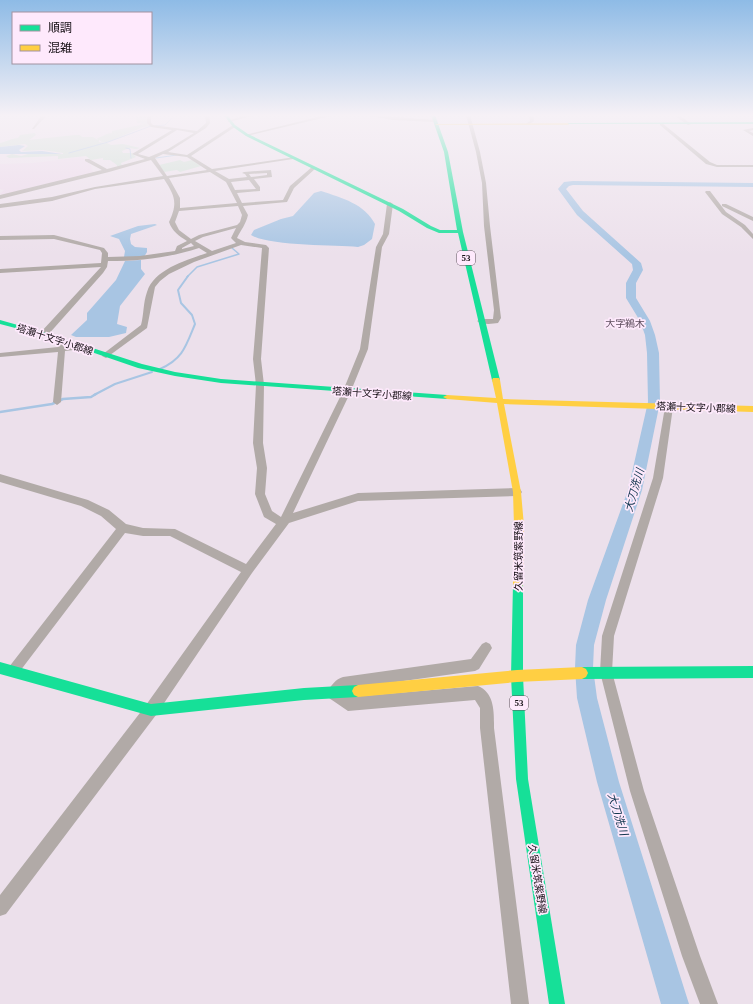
<svg xmlns="http://www.w3.org/2000/svg" width="753" height="1004" font-family="'Times New Roman','Noto Sans JP',serif">
	<style>
		.built { fill: #ecd8ea }
		.green { fill: #cddfd3 }
		.water { fill: #a8c5e3 }
		.lines { fill: none; stroke-linecap: round; stroke-linejoin: round }
		.stream-far3 { stroke: #a8c5e3; stroke-width: 1 }
		.stream-far2 { stroke: #a8c5e3; stroke-width: 1.5 }
		.stream-far1 { stroke: #a8c5e3; stroke-width: 2 }
		.stream { stroke: #a8c5e3; stroke-width: 2.5 }
		.river { fill: #a8c5e3; fill-rule: evenodd }
		.street { fill: #b1aaa7; fill-rule: evenodd }
		.fast { fill: #16e098; fill-rule: evenodd }
		.slow { fill: #ffcf43; fill-rule: evenodd }
		.labels { text-anchor: middle; stroke-width: 3.5; stroke-linejoin: round; paint-order: stroke }
		.shield { fill: #fee9fc; stroke: #5c505a; stroke-width: 1 }
		.shield-label { font-size: 9px; font-weight: bold; fill: #160f15 }
		.far-quarter-label { font-size: 10px; fill: #5e4d5d; stroke: #fee9fc }
		.street-label { font-size: 10px; fill: #160f15; stroke: #fee9fc }
		.water-label { font-size: 11px; font-style: italic; fill: #11364f; stroke: #fee9fc }
	</style>
	<rect width="100%" height="100%" fill="#ece0eb"/>
	<!-- built -->
	<path class="built" d="M82,157L91,165L92,171L96,173L3,195L0,194L4,190L0,189V164L33,163Z"/>
	<!-- green -->
	<path class="green" d="M148,116V123L147,124L150,126L143,127L108,142H102L99,140V142L107,143L111,145L123,144L140,148L136,149L129,148L122,151L123,153H132L136,157L121,163L122,166L117,167V165L110,160H103V158L91,160L86,156L58,159V156L9,158L6,156L12,154L21,156L28,154H63V153L43,150L22,151L28,146L25,144L0,147V143C6,142 12,138 18,138L20,135L35,133L36,135L29,140L75,135H80L82,137H93L98,140L97,138C103,137 106,133 112,133V131L144,124L137,123L136,117Z
		M180,160L184,162L192,160L201,166L180,172L177,170L164,172L159,165Z"/>
	<!-- water -->
	<path class="water" d="M19,145L25,146L19,150L21,152L42,151L62,154H0V147Z
		M321,191C342,198 365,204 375,224L372,239L364,245L358,247C335,245 268,246 251,235L254,230L281,219L293,216L314,193Z
		M155,224L157,225L131,234L130,239L131,244L135,247L147,248V252L144,257H124L125,251L119,239L110,236L138,226Z
		M141,260V269L145,274L120,306L117,324L127,327L126,333L109,337H76L71,335L87,320V313L116,280L125,261Z"/>
	<g class="lines">
		<!-- stream-far3 -->
		<path class="stream-far3" d="M155,126L165,125L172,118
			M126,148L130,149L131,158
			M69,153L108,142L151,126
			M156,158L177,155"/>
		<!-- stream-far2 -->
		<path class="stream-far2" d="M187,277L197,267L239,254L232,248"/>
		<!-- stream-far1 -->
		<path class="stream-far1" d="M160,369C183,359 186,346 195,324L192,315L181,303L178,290L188,276
			M94,395L115,384L152,372"/>
		<!-- stream -->
		<path class="stream" d="M0,412L52,404L63,399L91,397L96,394"/>
		<!-- river -->
		<path class="river" d="M573,181L753,183V187L573,185L569,186L566,189L583,211L641,263L643,270L636,283V298L650,321L655,335L659,353L660,402L642,490L606,600L594,645L593,668L597,698L619,782L689,1004H661L597,782L577,698L575,668L576,645L588,600L628,490L648,402L647,353L645,335L640,321L626,298V283L633,270L632,264L577,215L558,189L564,182Z"/>
		<!-- street -->
		<path class="street" d="M42,115H47L34,129H32Z
			M147,115H151V123L153,125L197,131L206,123L205,115H209L210,123L206,128L168,152L187,155L233,125H235V127L191,156L212,169L295,157L293,159L215,171L229,179L247,177L245,174L242,173L244,172L271,170L272,177L254,179L260,187V191L237,193L242,203L283,200L290,186L312,167L316,168L294,188L287,202L243,206L248,215C246,224 241,230 237,238L245,242L266,245L269,248L261,359L264,385L263,443L267,468L265,494L272,511L281,517L343,391L360,349L376,247L383,234L387,204L390,202L393,204L389,234L382,247L368,349L351,391L293,513L358,493L517,488L520,489L522,492L520,495L517,496L358,501L289,523L252,573L156,715L6,914L0,916V895L146,705L241,572L170,536H143L125,533L17,675L13,677L9,675L7,671L9,667L116,529L101,516L81,506L0,482V474L88,500L109,510L126,524L143,528L175,529L246,564L276,524L264,517L255,494L257,468L253,443L256,385L253,359L262,248L241,245L194,262L169,274L160,281L155,287L147,328L106,358L102,356L103,354L141,325C144,314 143,303 147,292C154,269 187,260 207,253L199,248C168,258 140,261 108,261L107,267L103,273L47,336H44L40,334L41,332L101,267L0,273V269L101,263L102,253L100,250L54,239L0,240V236L54,235L104,248L108,253V257L140,256L175,251L177,246L187,241C179,236 172,231 169,222C178,203 175,196 164,179L95,189L52,201L0,208V204L52,197L95,187L163,176L151,160L109,172L0,199V195L102,170L85,161V159H89L107,169L145,159L132,154L172,130L151,127L147,123ZM177,130L194,133L168,149L149,157L138,154ZM163,154L187,157L207,170L167,176L155,158ZM210,172L226,182L237,203L180,208V198L169,178ZM267,173V175L251,177L249,174ZM249,180L256,189L235,190L231,182ZM238,206L242,215L240,222L237,225L199,235L191,239L179,230L175,222L179,211ZM236,228L231,238L236,243L212,251L195,241L203,237ZM191,243L194,246L182,249V248Z
			M247,115H255L229,122L227,121Z
			M326,115H335L247,136L245,135Z
			M365,115L436,120L438,121L436,122L393,120Z
			M466,115H470L480,152L486,183L490,226L500,310L501,318L498,323C492,324 482,325 477,321L481,319H493L494,310L484,226L482,183L476,152Z
			M529,115H533L534,121L528,125L526,124L530,121Z
			M674,115H679L691,124L688,125Z
			M660,123H662L710,162L717,165H753V167H717L706,164L660,125Z
			M753,128V130L749,131L753,133V136L743,130Z
			M706,191H710L726,212L745,225L753,234V239L741,227L722,214L705,192Z
			M722,204H726L753,217V221L722,206Z
			M59,342H65L66,346L82,345L86,347L82,349L65,351L61,402L57,405L53,402L58,352L0,357V353L58,347Z
			M669,404L673,407L663,478L614,636L612,672L644,791L700,956L718,1004H700L682,956L630,791L600,672L602,636L653,478L665,407Z
			M486,642L490,644L492,648L479,669L475,671L346,689L343,692L350,697L478,686C495,693 494,713 494,728L529,1004H511L480,728V708L475,700L348,711L329,698L327,693C330,686 336,679 343,677L471,659L482,644Z"/>
		<!-- fast -->
		<path class="fast" d="M224,115H227L235,125L248,134L403,209L431,226L440,230H457L444,152L431,115H435L448,152L463,232L500,380L499,382H493L492,380L458,233H439L427,228L399,211L246,136L233,127Z
			M753,122V124H566L568,123Z
			M0,320L46,333L142,364L175,372L221,379L447,395L451,397L447,399L221,383L175,376L138,368L42,335L0,324Z
			M518,579L522,581L523,584V676L528,779L565,1004H549L516,779L511,676L513,584L514,581Z
			M0,662L151,704L304,688L358,685L362,687L364,691L362,695L358,697L304,700L151,716L0,674Z
			M753,666V678L582,679L578,677L576,673L578,669L582,667Z"/>
		<!-- slow -->
		<path class="slow" d="M568,123L569,125H435L437,124Z
			M493,378H499L500,380L503,399L753,406V412L504,404L521,492L524,526L523,584L522,587L518,589L514,587L513,584L514,526L513,492L497,403L447,399L443,397L447,395L496,398L492,380Z
			M582,667L586,669L588,673L586,677L582,679L517,682L358,697L354,695L352,691L354,687L358,685L517,670Z"/>
	</g>
	<!-- sky -->
	<linearGradient id="sky" x2="0" y2="1"><stop stop-color="#8ebbe6"/><stop offset="0.45" stop-color="#f6f1f6"/><stop offset="1" stop-color="#f6f1f6" stop-opacity="0"/></linearGradient>
	<rect width="753" height="256" fill="url(#sky)"/>
	<g class="labels">
		<!-- shield labels -->
		<g class="shield">
			<rect x="457" y="251" width="18" height="14" rx="3"/>
			<rect x="510" y="696" width="18" height="14" rx="3"/>
		</g>
		<g class="shield-label">
			<text x="466" y="261">53</text>
			<text x="519" y="706">53</text>
		</g>
		<!-- far-quarter labels -->
		<g class="far-quarter-label">
			<text x="625" y="327">大字鵜木</text>
		</g>
		<!-- street labels -->
		<g class="street-label">
			<text transform="translate(55 339) rotate(18)" y="4">塔瀬十文字小郡線</text>
			<text transform="translate(372 393) rotate(4)" y="4">塔瀬十文字小郡線</text>
			<text transform="translate(696 407) rotate(2)" y="4">塔瀬十文字小郡線</text>
			<text transform="translate(518 556) rotate(-90)" y="4">久留米筑紫野線</text>
			<text transform="translate(538 879) rotate(81)" y="4">久留米筑紫野線</text>
		</g>
		<!-- water labels -->
		<g class="water-label">
			<text transform="translate(634 490) rotate(-74)" y="4">大刀洗川</text>
			<text transform="translate(618 814) rotate(73)" y="4">大刀洗川</text>
		</g>
	</g>
	<!-- legend -->
	<rect x="12" y="12" width="140" height="52" fill="#fee9fc" stroke="#a192a0"/>
	<rect x="20" y="25" width="20" height="6" fill="#16e098" stroke="#a192a0"/>
	<text x="48" y="32" font-size="12" fill="#160f15">順調</text>
	<rect x="20" y="45" width="20" height="6" fill="#ffcf43" stroke="#a192a0"/>
	<text x="48" y="52" font-size="12" fill="#160f15">混雑</text>
</svg>
